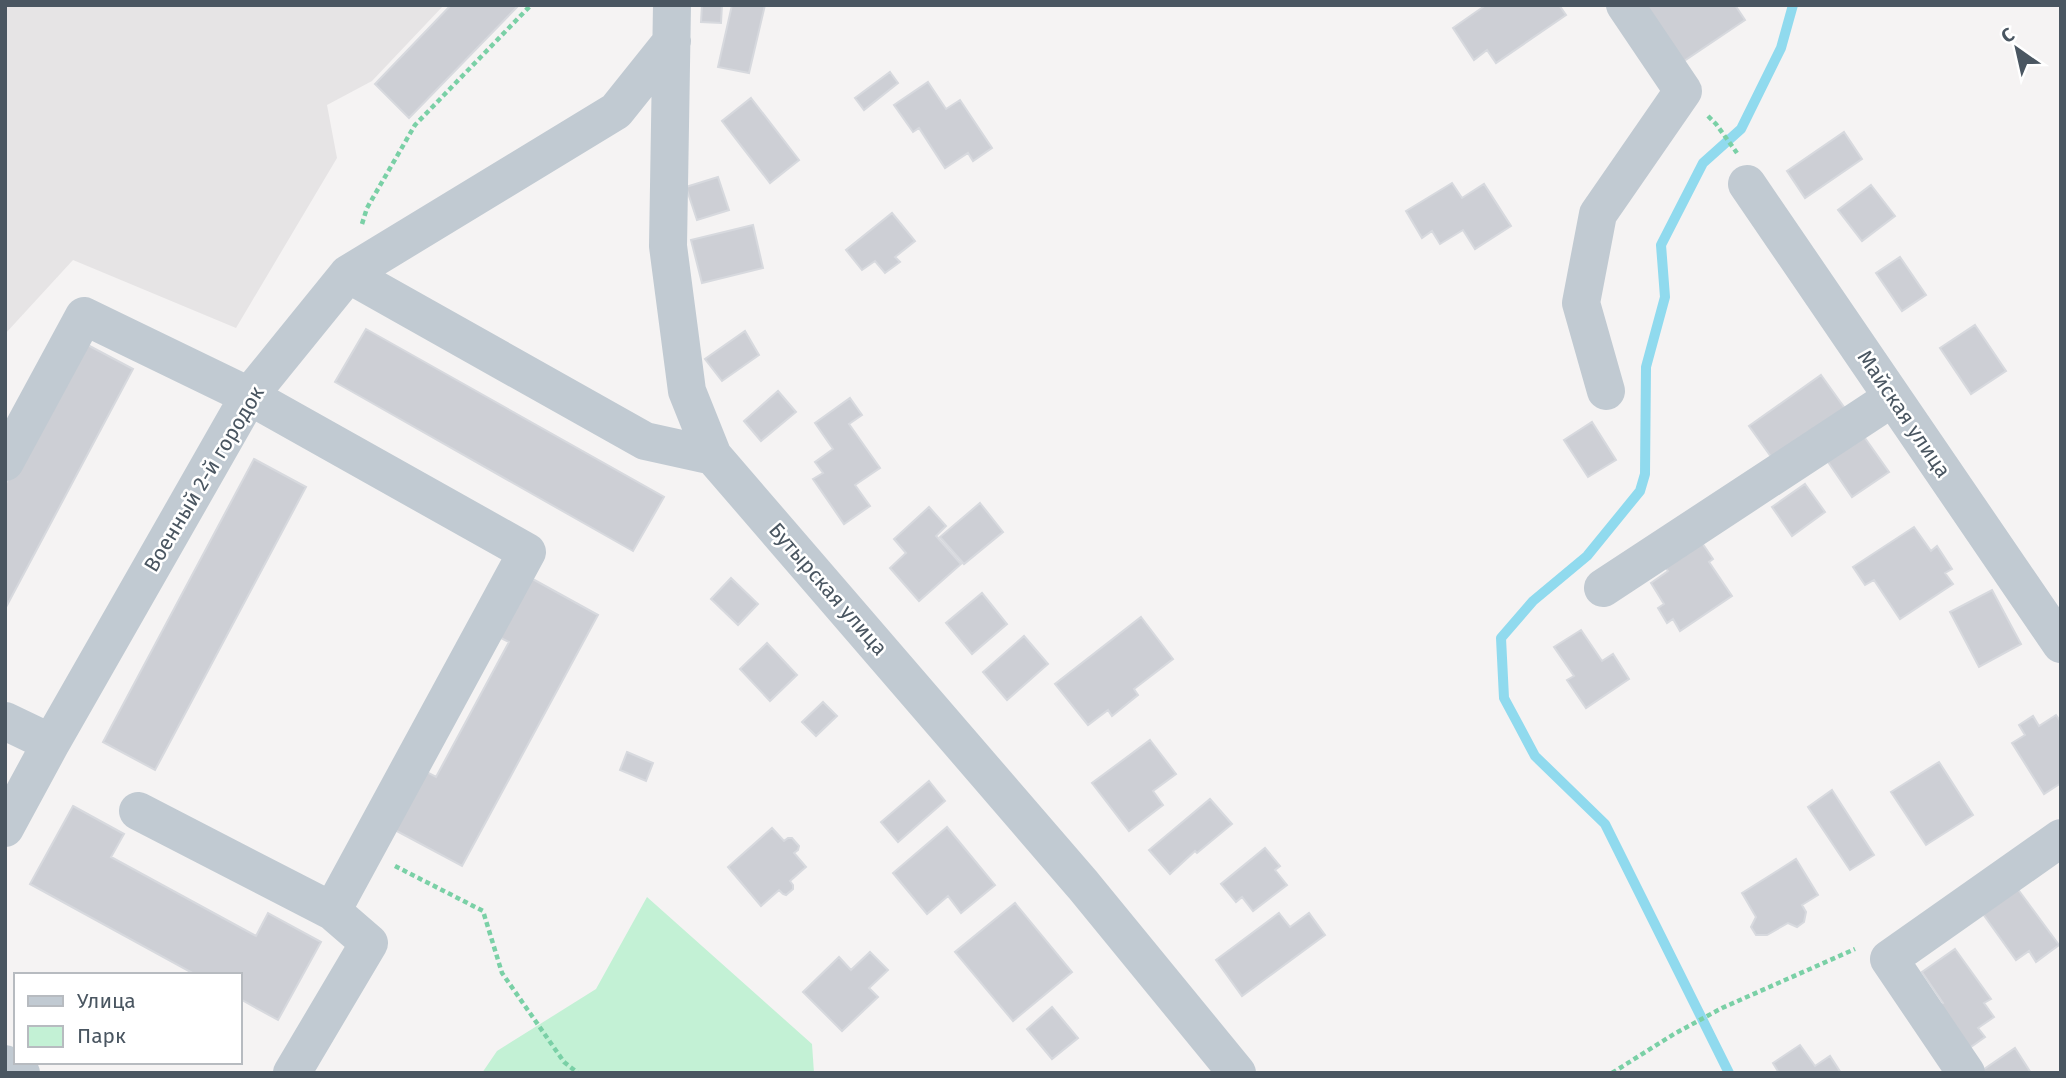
<svg xmlns="http://www.w3.org/2000/svg" width="2066" height="1078" font-family="'Fira Sans',sans-serif">
	<style>
		.education { fill: #e6e4e5 }
		.green { fill: #c3f1d5 }
		.lines { fill: none; stroke-linecap: round; stroke-linejoin: round }
		.stream { stroke: #90daee; stroke-width: 10 }
		.building { fill: #cdcfd5; stroke: #d7d9de; stroke-width: 2 }
		.path { stroke: #7ad0a6; stroke-width: 4.5; stroke-dasharray: 5 3.5; stroke-linecap: butt }
		.minor { stroke: #c1cad2; stroke-width: 38 }
		.labels { text-anchor: middle; stroke-width: 5; stroke-linejoin: round; paint-order: stroke }
		.street-label { font-size: 21px; fill: #4a5661; stroke: #fff }
	</style>
	<rect width="100%" height="100%" fill="#f5f3f3"/>
	<!-- education -->
	<path class="education" d="M5,5H444L372,81L327,105L337,158L236,328L73,260L5,334Z"/>
	<!-- green -->
	<path class="green" d="M647,897L812,1044L814,1073H482L497,1051L596,989Z"/>
	<g class="lines">
		<!-- stream -->
		<path class="stream" d="M1729,1073L1605,824L1535,756L1518,724L1504,698L1501,638L1533,601L1587,556L1640,491L1645,474L1646,367L1665,297L1661,245L1703,163L1741,129L1781,48L1793,5"/>
	</g>
	<!-- building -->
	<path class="building" d="M451,5H519L409,118L375,84Z
		M702,5H722L721,23L701,22Z
		M732,5H765L749,73L718,67Z
		M1486,5H1559L1566,15L1496,63L1487,50L1474,60L1453,28Z
		M1629,5H1735L1745,20L1672,69Z
		M890,72L898,83L864,110L855,98Z
		M928,82L946,109L960,100L992,148L973,161L968,153L945,168L919,128L913,132L894,105Z
		M751,98L799,160L770,183L722,121Z
		M1844,132L1862,159L1805,198L1787,171Z
		M718,177L729,210L697,220L686,187Z
		M1452,183L1462,198L1484,184L1511,226L1475,249L1463,230L1440,244L1432,231L1422,238L1406,211Z
		M1871,185L1895,216L1862,241L1838,210Z
		M892,213L915,241L895,257L900,262L885,273L875,261L862,270L846,250Z
		M753,225L763,268L702,283L691,240Z
		M1900,257L1926,295L1902,311L1876,273Z
		M1975,325L2006,371L1971,394L1940,348Z
		M366,329L664,497L633,551L335,382Z
		M745,331L759,355L722,381L705,359Z
		M82,342L133,369L5,609V485Z
		M1821,375L1849,414L1777,465L1749,426Z
		M778,391L796,412L761,441L744,421Z
		M850,398L862,415L849,424L880,468L855,485L870,506L844,524L813,479L823,473L815,462L833,449L815,423Z
		M1592,422L1616,460L1588,477L1564,440Z
		M1860,431L1889,472L1852,497L1824,456Z
		M254,459L306,487L155,770L103,742Z
		M1805,484L1825,512L1792,536L1772,507Z
		M980,503L1003,532L964,564L940,537Z
		M929,507L946,526L936,536L961,564L919,601L890,568L906,553L894,539Z
		M1914,527L1931,551L1937,546L1952,569L1945,573L1953,584L1900,619L1874,580L1865,585L1853,567Z
		M1698,537L1713,559L1709,562L1732,596L1680,631L1673,619L1667,623L1658,608L1664,604L1651,583L1668,571L1661,561Z
		M529,577L598,615L462,866L393,829L425,771L436,777L509,642L497,636Z
		M731,578L758,604L738,625L711,599Z
		M1992,590L2021,644L1979,667L1950,612Z
		M982,593L1007,624L972,654L946,623Z
		M1141,617L1173,659L1134,689L1138,695L1112,716L1108,710L1088,725L1055,684Z
		M1581,630L1602,661L1613,654L1629,679L1586,708L1567,680L1574,676L1554,647Z
		M1024,636L1048,664L1007,700L983,672Z
		M767,643L797,675L770,701L740,669Z
		M823,702L837,716L816,736L802,722Z
		M2056,715L2061,722V783L2044,794L2012,743L2025,735L2019,725L2033,716L2039,726Z
		M1150,740L1176,774L1153,791L1163,805L1129,831L1092,783Z
		M627,752L653,763L646,781L620,770Z
		M1939,762L1973,815L1926,845L1891,792Z
		M929,781L945,801L898,842L881,822Z
		M1832,790L1874,855L1850,870L1808,807Z
		M1210,799L1232,824L1197,853L1195,851L1170,874L1149,850Z
		M73,806L124,834L111,857L256,936L268,913L321,942L278,1020L240,999V975H196L30,884Z
		M947,827L995,885L961,913L948,896L927,914L893,873Z
		M772,828L784,841L788,838H792L799,846L798,850L794,853L806,867L790,881L793,885V889L786,895L783,894L779,890L761,906L728,867Z
		M1265,848L1280,866L1275,870L1287,885L1253,911L1242,897L1236,902L1221,884Z
		M1796,859L1818,895L1802,905L1806,912L1804,922L1797,927L1788,923L1767,935H1756L1751,927L1756,917L1742,893Z
		M2017,888L2059,945L2036,962L2029,951L2016,960L1983,914Z
		M1015,903L1072,972L1013,1021L955,952Z
		M1279,913L1290,927L1309,913L1325,935L1242,996L1216,960Z
		M1955,949L1991,999L1984,1003L1994,1017L1978,1028L1985,1037L1965,1051L1935,1009L1943,1003L1922,972Z
		M870,952L888,970L869,988L878,997L842,1031L803,992L839,957L851,970Z
		M1052,1007L1078,1038L1052,1059L1027,1029Z
		M1800,1045L1815,1066L1830,1056L1841,1073H1779L1773,1063Z
		M2015,1048L2031,1073H1981L1980,1072Z"/>
	<g class="lines">
		<!-- path -->
		<path class="path" d="M1708,116L1716,124L1737,153
			M362,224L367,208L415,125L531,5
			M395,866L483,911L502,973L564,1062L578,1073
			M1612,1073L1674,1034L1722,1008L1855,949"/>
		<!-- minor -->
		<path class="minor" d="M672,5L668,246L687,391L713,456L1083,885L1237,1073
			M1747,184L2061,644
			M348,274L645,441L713,456
			M1606,391L1581,303L1598,214L1683,91L1625,5
			M5,462L84,316L249,396L527,552L332,911L369,943L292,1073
			M1603,588L1892,398
			M5,721L51,743
			M138,811L332,911
			M5,828L51,743L249,396L348,274L616,111L672,41
			M5,1064L21,1073
			M1966,1073L1889,959L2061,838"/>
	</g>
	<g class="labels">
		<!-- street labels -->
		<g class="street-label">
			<text transform="translate(1904 414) rotate(56)" y="7">Майская улица</text>
			<text transform="translate(204 479) rotate(-59)" y="7">Военный 2-й городок</text>
			<text transform="translate(828 589) rotate(49)" y="7">Бутырская улица</text>
		</g>
	</g>
	<!-- border -->
	<rect width="2066" height="1078" fill="none" stroke="#4a5661" stroke-width="14"/>
	<!-- legend -->
	<rect x="14" y="973" width="228" height="91" fill="#ffffff" stroke="#b7bbc0" stroke-width="2"/>
	<rect x="28" y="996" width="35" height="10" fill="#c1cad2" stroke="#b7bbc0" stroke-width="2"/>
	<text x="77" y="1008" font-size="21" fill="#4a5661">Улица</text>
	<rect x="28" y="1026" width="35" height="21" fill="#c3f1d5" stroke="#b7bbc0" stroke-width="2"/>
	<text x="77" y="1043" font-size="21" fill="#4a5661">Парк</text>
	<!-- north arrow -->
	<g transform="translate(2017 49) rotate(326)" stroke="#ffffff" stroke-width="5" paint-order="stroke">
	<path d="M0-5L12 26L0 18L-12 26Z" fill="#4a5661"/>
	<text y="-10" font-size="19" font-weight="bold" text-anchor="middle" fill="#4a5661">С</text>
	</g>
</svg>
